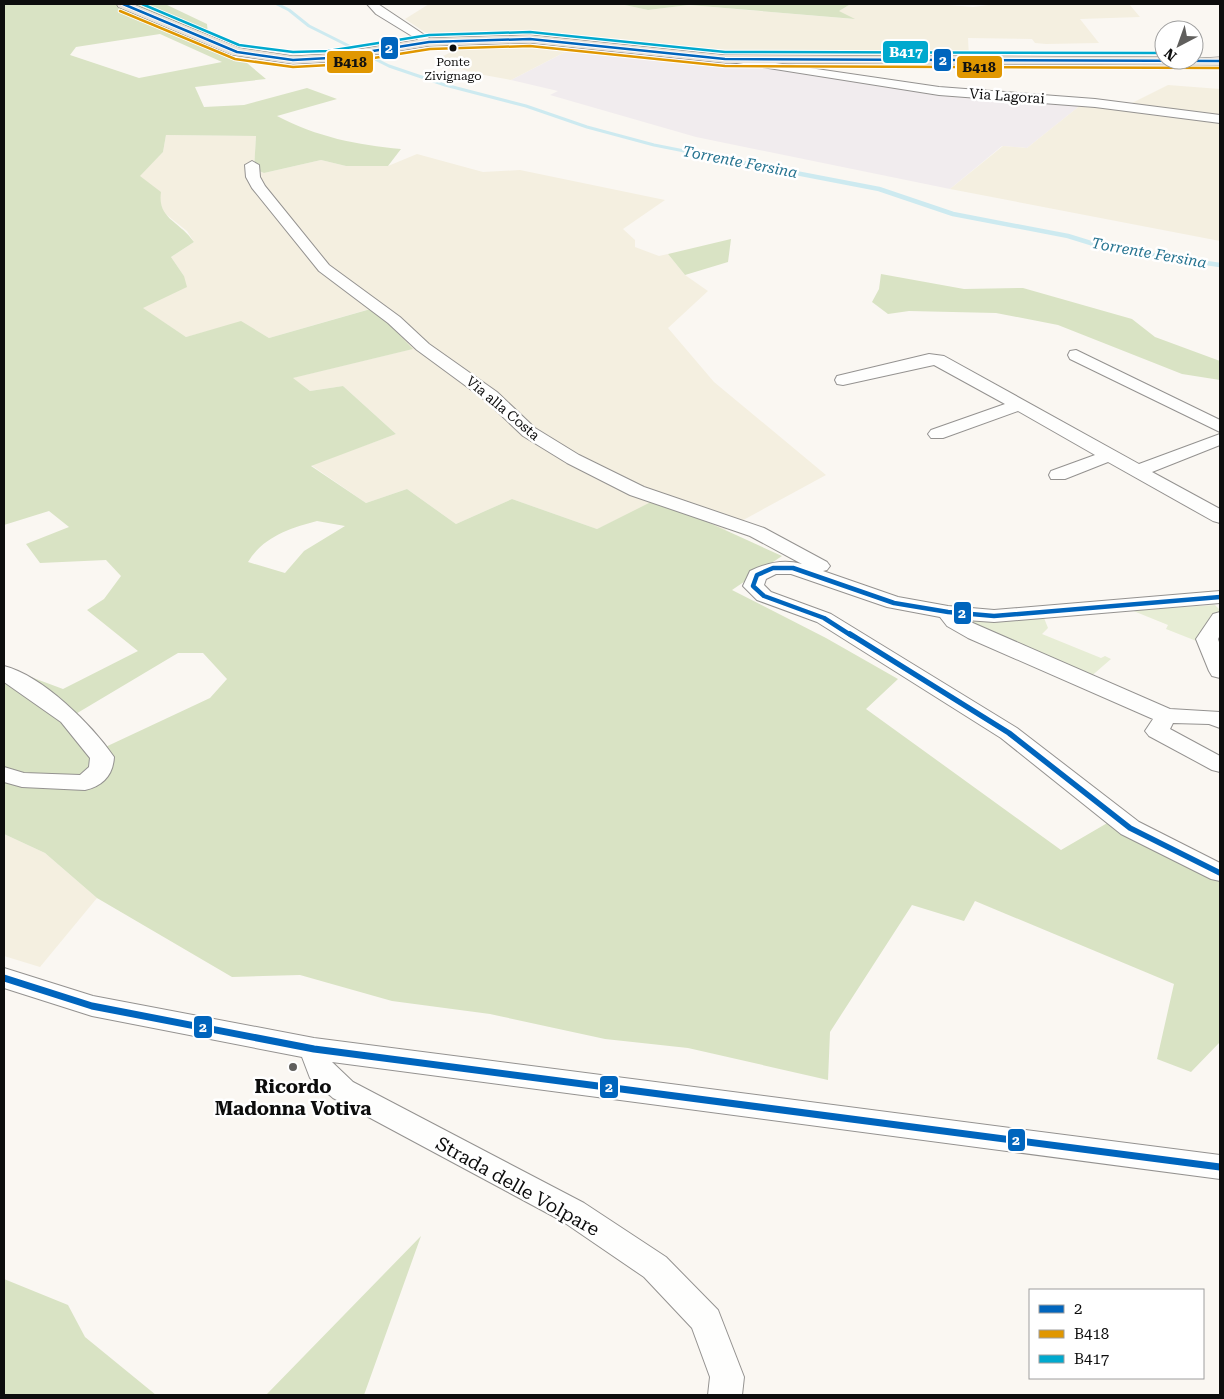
<svg xmlns="http://www.w3.org/2000/svg" width="1224" height="1399" font-family="'Roboto Serif',serif">
	<style>
		.industrial { fill: #f1ecee }
		.farmland { fill: #f4efe0 }
		.green { fill: #e7edd5 }
		.forest { fill: #d9e3c4; fill-rule: evenodd }
		.lines { fill: none; stroke-linecap: round; stroke-linejoin: round }
		.stream-far1 { stroke: #cdeaf0; stroke-width: 3 }
		.stream { stroke: #cdeaf0; stroke-width: 4.5 }
		.minor-casing { stroke: #949290; stroke-width: 2 }
		.major-casing { stroke: #81807d; stroke-width: 1 }
		.minor { fill: #fefefd; fill-rule: evenodd }
		.major { fill: #eae3da; fill-rule: evenodd }
		.bus-1-far3-casing { stroke: #fff; stroke-width: 4.5 }
		.bus-1-far2-casing { stroke: #fff; stroke-width: 8 }
		.bus-1-far1-casing { stroke: #fff; stroke-width: 9 }
		.bus-1-casing { stroke: #fff; stroke-width: 11 }
		.bus-2-casing { stroke: #fff; stroke-width: 4.5 }
		.bus-3-casing { stroke: #fff; stroke-width: 4.5 }
		.bus-1-far3 { stroke: #0065bd; stroke-width: 2.5 }
		.bus-1-far2 { stroke: #0065bd; stroke-width: 4.5 }
		.bus-1-far1 { stroke: #0065bd; stroke-width: 5.5 }
		.bus-1 { stroke: #0065bd; stroke-width: 7 }
		.bus-2 { stroke: #e09701; stroke-width: 2.5 }
		.bus-3 { stroke: #00a9ce; stroke-width: 2.5 }
		.bus-dot { fill: #0d0d0d; stroke: #fff; stroke-width: 2 }
		.poi-dot { fill: #605f5d; stroke: #fff; stroke-width: 2 }
		.labels { text-anchor: middle; stroke-width: 5; stroke-linejoin: round; paint-order: stroke }
		.far-bus-label { font-size: 12px; fill: #0d0d0d; stroke: #fff }
		.far-street-label { font-size: 14px; fill: #0d0d0d; stroke: #fff }
		.far-water-label { font-size: 15px; font-style: italic; fill: #257390; stroke: #fff }
		.near-poi-label { font-size: 19px; font-weight: bold; fill: #0d0d0d; stroke: #fff }
		.near-street-label { font-size: 19px; fill: #0d0d0d; stroke: #fff }
		.line-badge { stroke: #fff; stroke-width: 2 }
		.badge-label { font-size: 14px; text-anchor: middle; font-weight: bold; fill: #fff }
		.pale-badge-label { font-size: 14px; text-anchor: middle; font-weight: bold; fill: #111 }
	</style>
	<rect width="100%" height="100%" fill="#faf7f2"/>
	<!-- industrial -->
	<path class="industrial" d="M575,47L790,70L1082,104L1027,148L1002,146L950,189L696,137L550,95L558,91L511,80Z"/>
	<!-- farmland -->
	<path class="farmland" d="M429,4H620L648,10L689,5L853,19L838,11L849,5L866,4H936L973,7L996,4H1129L1140,17L1080,19L1099,43L1046,44L1035,43L1032,39L968,38L969,57L724,54L529,35L432,37L405,19Z
		M465,45H531L567,51L511,80L473,73L435,60Z
		M1168,85L1220,89V241L950,189L1003,146L1027,148L1082,104L1120,109Z
		M166,135L256,136L254,169L264,173L321,160L346,166H388L417,154L483,172L520,170L665,200L623,229L635,240V247L659,256L668,254L685,275L708,291L668,328L714,382L826,475L725,530L658,500L597,529L512,499L456,524L407,489L366,503L311,465L396,434L343,386L310,391L292,378L412,349L373,308L269,338L241,322L186,337L142,308L184,276L171,257L194,242L187,231L163,212L160,202L139,176L163,152Z
		M4,834L45,853L97,898L40,967L4,956Z"/>
	<!-- green -->
	<path class="green" d="M1215,605L1220,610V615L1205,628L1204,644L1166,629L1168,625L1131,610Z
		M1044,618L1048,628L1042,634L1101,658L1105,656L1111,659L1088,679L963,620Z"/>
	<!-- forest -->
	<path class="forest" d="M4,4H165L207,24L209,46L247,63L266,79L195,87L204,107L244,105L307,88L337,99L277,116C317,137 357,145 401,149L388,166H346L321,160L264,173L254,169L256,136L166,135L163,152L140,176L161,192C157,219 180,221 194,242L171,257L184,276L187,287L143,308L186,337L241,321L269,338L374,308L413,349L293,378L310,391L343,386L396,434L311,466L366,503L407,489L456,524L512,499L597,529L657,499L782,556L732,590L826,638L898,679L866,709L1061,850L1109,822L1220,882V1042L1191,1072L1157,1059L1174,984L975,901L964,921L912,905L830,1032L828,1080L688,1048L605,1039L490,1014L392,1001L300,975L232,977L97,898L45,853L4,834V667L63,689L138,651L87,610L104,599L121,576L106,560L40,563L26,544L69,527L49,511L4,525ZM160,34L222,62L139,78L70,55L76,47ZM317,521L345,526L304,551L285,573L248,562C263,537 290,528 317,521ZM178,653H203L227,679L210,698L99,750L74,715Z
		M620,4H866L849,5L839,11L855,19L689,5L648,10Z
		M731,239L728,262L685,275L668,254Z
		M881,274L964,289L1023,288L1132,319L1155,337L1220,361V380L1182,374L1058,325L996,313L909,311L888,314L872,302L879,289Z
		M421,1236L364,1395H266Z
		M4,1279L68,1305L85,1337L156,1395H4Z"/>
	<g class="lines">
		<!-- stream-far1 -->
		<path class="stream-far1" d="M277,4L289,10L309,26L389,66L445,85L526,106L587,127L654,145L750,164"/>
		<!-- stream -->
		<path class="stream" d="M744,163L879,189L953,214L1068,236L1110,249L1220,265"/>
		<defs>
			<path id="minor" d="M367,4H378L435,42L433,44H425L376,14Z
				M728,56L939,87L1095,99L1220,115V123L1095,107L939,95L724,61V57Z
				M252,161L259,165L260,177L265,186L329,265L400,317L429,344L497,392L535,428L579,455L644,487L764,528L827,562L830,566L827,570L823,571L898,597L948,606L994,610L1220,591V603L994,622L966,620L1170,709L1220,712V728L1209,724L1173,723L1170,729L1220,756V772L1212,770L1149,736L1145,731L1153,719L968,638L947,626L940,617L887,607L791,574H776L766,579L764,585L771,592L831,614L1017,728L1139,822L1220,863V881L1211,879L1121,834L1001,738L817,622L757,600L743,586L750,571C767,563 783,559 802,564L750,536L630,495L567,463L523,436L485,400L417,350L388,323L319,271L252,188L246,177L245,165Z
				M1076,350L1220,420V432L1070,359L1068,355L1070,351Z
				M929,354L944,356L1139,464L1220,434V445L1152,472L1220,509V523L1213,521L1108,462L1065,479H1051L1049,475L1051,471L1095,455L1018,411L943,438H931L928,434L931,430L1005,404L934,365L843,385L837,384L835,380L837,376Z
				M1220,612V635L1218,639L1220,645V678L1212,676L1209,671L1196,639L1213,614Z
				M4,666C43,676 92,725 114,757C113,775 103,786 85,790L22,787L4,782V767L24,773L80,775L89,767L90,758L61,722L4,682Z
				M4,968L93,996L314,1038L1220,1155V1179L332,1062L353,1082L584,1203L666,1257L718,1310L744,1377L742,1395H708L710,1377L692,1328L644,1277L562,1221L333,1098L310,1078L302,1057L92,1016L4,988Z"/>
			<path id="major" d="M117,4H133L240,48L293,56L329,54L429,38L530,35L725,55L1164,57V60L1220,57V65L725,63L530,43L429,46L329,62L293,64L232,55L118,7Z"/>
		</defs>
		<!-- minor casing -->
		<use href="#minor" class="minor-casing"/>
		<!-- major casing -->
		<use href="#major" class="major-casing"/>
		<!-- minor -->
		<use href="#minor" class="minor"/>
		<!-- major -->
		<use href="#major" class="major"/>
		<defs>
			<path id="bus-1-far3" d="M123,4L237,52L293,60L329,58L429,42L530,39L725,59L1220,61"/>
			<path id="bus-1-far2" d="M852,636L824,618L764,596L753,586L757,575L773,568H793L894,603L948,612L994,616L1220,597"/>
			<path id="bus-1-far1" d="M850,634L1009,733L1130,828L1220,873"/>
			<path id="bus-1" d="M4,978L92,1006L314,1049L1220,1167"/>
			<path id="bus-2" d="M120,11L235,59L293,67L330,65L430,49L530,46L725,66L1220,68"/>
			<path id="bus-3" d="M142,4L239,45L293,52L328,51L429,35L530,32L725,52L1164,53"/>
		</defs>
		<!-- bus-1-far3 casing -->
		<use href="#bus-1-far3" class="bus-1-far3-casing"/>
		<!-- bus-1-far2 casing -->
		<use href="#bus-1-far2" class="bus-1-far2-casing"/>
		<!-- bus-1-far1 casing -->
		<use href="#bus-1-far1" class="bus-1-far1-casing"/>
		<!-- bus-1 casing -->
		<use href="#bus-1" class="bus-1-casing"/>
		<!-- bus-2 casing -->
		<use href="#bus-2" class="bus-2-casing"/>
		<!-- bus-3 casing -->
		<use href="#bus-3" class="bus-3-casing"/>
		<!-- bus-1-far3 -->
		<use href="#bus-1-far3" class="bus-1-far3"/>
		<!-- bus-1-far2 -->
		<use href="#bus-1-far2" class="bus-1-far2"/>
		<!-- bus-1-far1 -->
		<use href="#bus-1-far1" class="bus-1-far1"/>
		<!-- bus-1 -->
		<use href="#bus-1" class="bus-1"/>
		<!-- bus-2 -->
		<use href="#bus-2" class="bus-2"/>
		<!-- bus-3 -->
		<use href="#bus-3" class="bus-3"/>
	</g>
	<!-- markers -->
	<circle class="bus-dot" cx="453" cy="48" r="4.5"/>
	<circle class="poi-dot" cx="293" cy="1067" r="5"/>
	<g class="labels">
		<!-- far-bus labels -->
		<g class="far-bus-label">
			<text x="453" y="66">Ponte<tspan x="453" dy="14">Zivignago</tspan></text>
		</g>
		<!-- far-street labels -->
		<g class="far-street-label">
			<text transform="translate(1007 96) rotate(4)" y="5">Via Lagorai</text>
			<text transform="translate(503 408) rotate(40)" y="5">Via alla Costa</text>
		</g>
		<!-- far-water labels -->
		<g class="far-water-label">
			<text transform="translate(740 162) rotate(11)" y="5">Torrente Fersina</text>
			<text transform="translate(1149 253) rotate(10)" y="5">Torrente Fersina</text>
		</g>
		<!-- near-poi labels -->
		<g class="near-poi-label">
			<text x="293" y="1093">Ricordo<tspan x="293" dy="22">Madonna Votiva</tspan></text>
		</g>
		<!-- near-street labels -->
		<g class="near-street-label">
			<text transform="translate(518 1186) rotate(29)" y="7">Strada delle Volpare</text>
		</g>
	</g>
	<g class="line-badge">
		<rect x="380" y="36" width="19" height="24" rx="5" fill="#0065bd"/>
		<rect x="882" y="40" width="47" height="24" rx="5" fill="#00a9ce"/>
		<rect x="933" y="48" width="19" height="24" rx="5" fill="#0065bd"/>
		<rect x="326" y="50" width="48" height="24" rx="5" fill="#e09701"/>
		<rect x="956" y="55" width="47" height="24" rx="5" fill="#e09701"/>
		<rect x="953" y="601" width="19" height="24" rx="5" fill="#0065bd"/>
		<rect x="193" y="1015" width="20" height="24" rx="5" fill="#0065bd"/>
		<rect x="599" y="1075" width="20" height="24" rx="5" fill="#0065bd"/>
		<rect x="1007" y="1128" width="19" height="24" rx="5" fill="#0065bd"/>
	</g>
	<g class="badge-label">
		<text x="389" y="53">2</text>
		<text x="906" y="57">B417</text>
		<text x="943" y="65">2</text>
		<text x="962" y="618">2</text>
		<text x="203" y="1032">2</text>
		<text x="609" y="1092">2</text>
		<text x="1016" y="1145">2</text>
	</g>
	<g class="pale-badge-label">
		<text x="350" y="67">B418</text>
		<text x="979" y="72">B418</text>
	</g>
	<!-- border -->
	<rect width="1224" height="1399" fill="none" stroke="#0d0d0d" stroke-width="10"/>
	<!-- legend -->
	<rect x="1029" y="1289" width="175" height="90" fill="#ffffff" stroke="#9e9e9e"/>
	<rect x="1039" y="1305" width="25" height="8" fill="#0065bd" stroke="#9e9e9e"/>
	<text x="1074" y="1314" font-size="15" fill="#0d0d0d">2</text>
	<rect x="1039" y="1330" width="25" height="8" fill="#e09701" stroke="#9e9e9e"/>
	<text x="1074" y="1339" font-size="15" fill="#0d0d0d">B418</text>
	<rect x="1039" y="1355" width="25" height="8" fill="#00a9ce" stroke="#9e9e9e"/>
	<text x="1074" y="1364" font-size="15" fill="#0d0d0d">B417</text>
	<!-- north arrow -->
	<g transform="translate(1179 45) rotate(221)"><circle r="24" fill="#ffffff" stroke="#9e9e9e"/>
	<path d="M0-4L9 19L0 12L-9 19Z" fill="#605f5d"/>
	<text y="-8" font-size="14" font-weight="bold" text-anchor="middle" fill="#0d0d0d">N</text>
	</g>
</svg>
